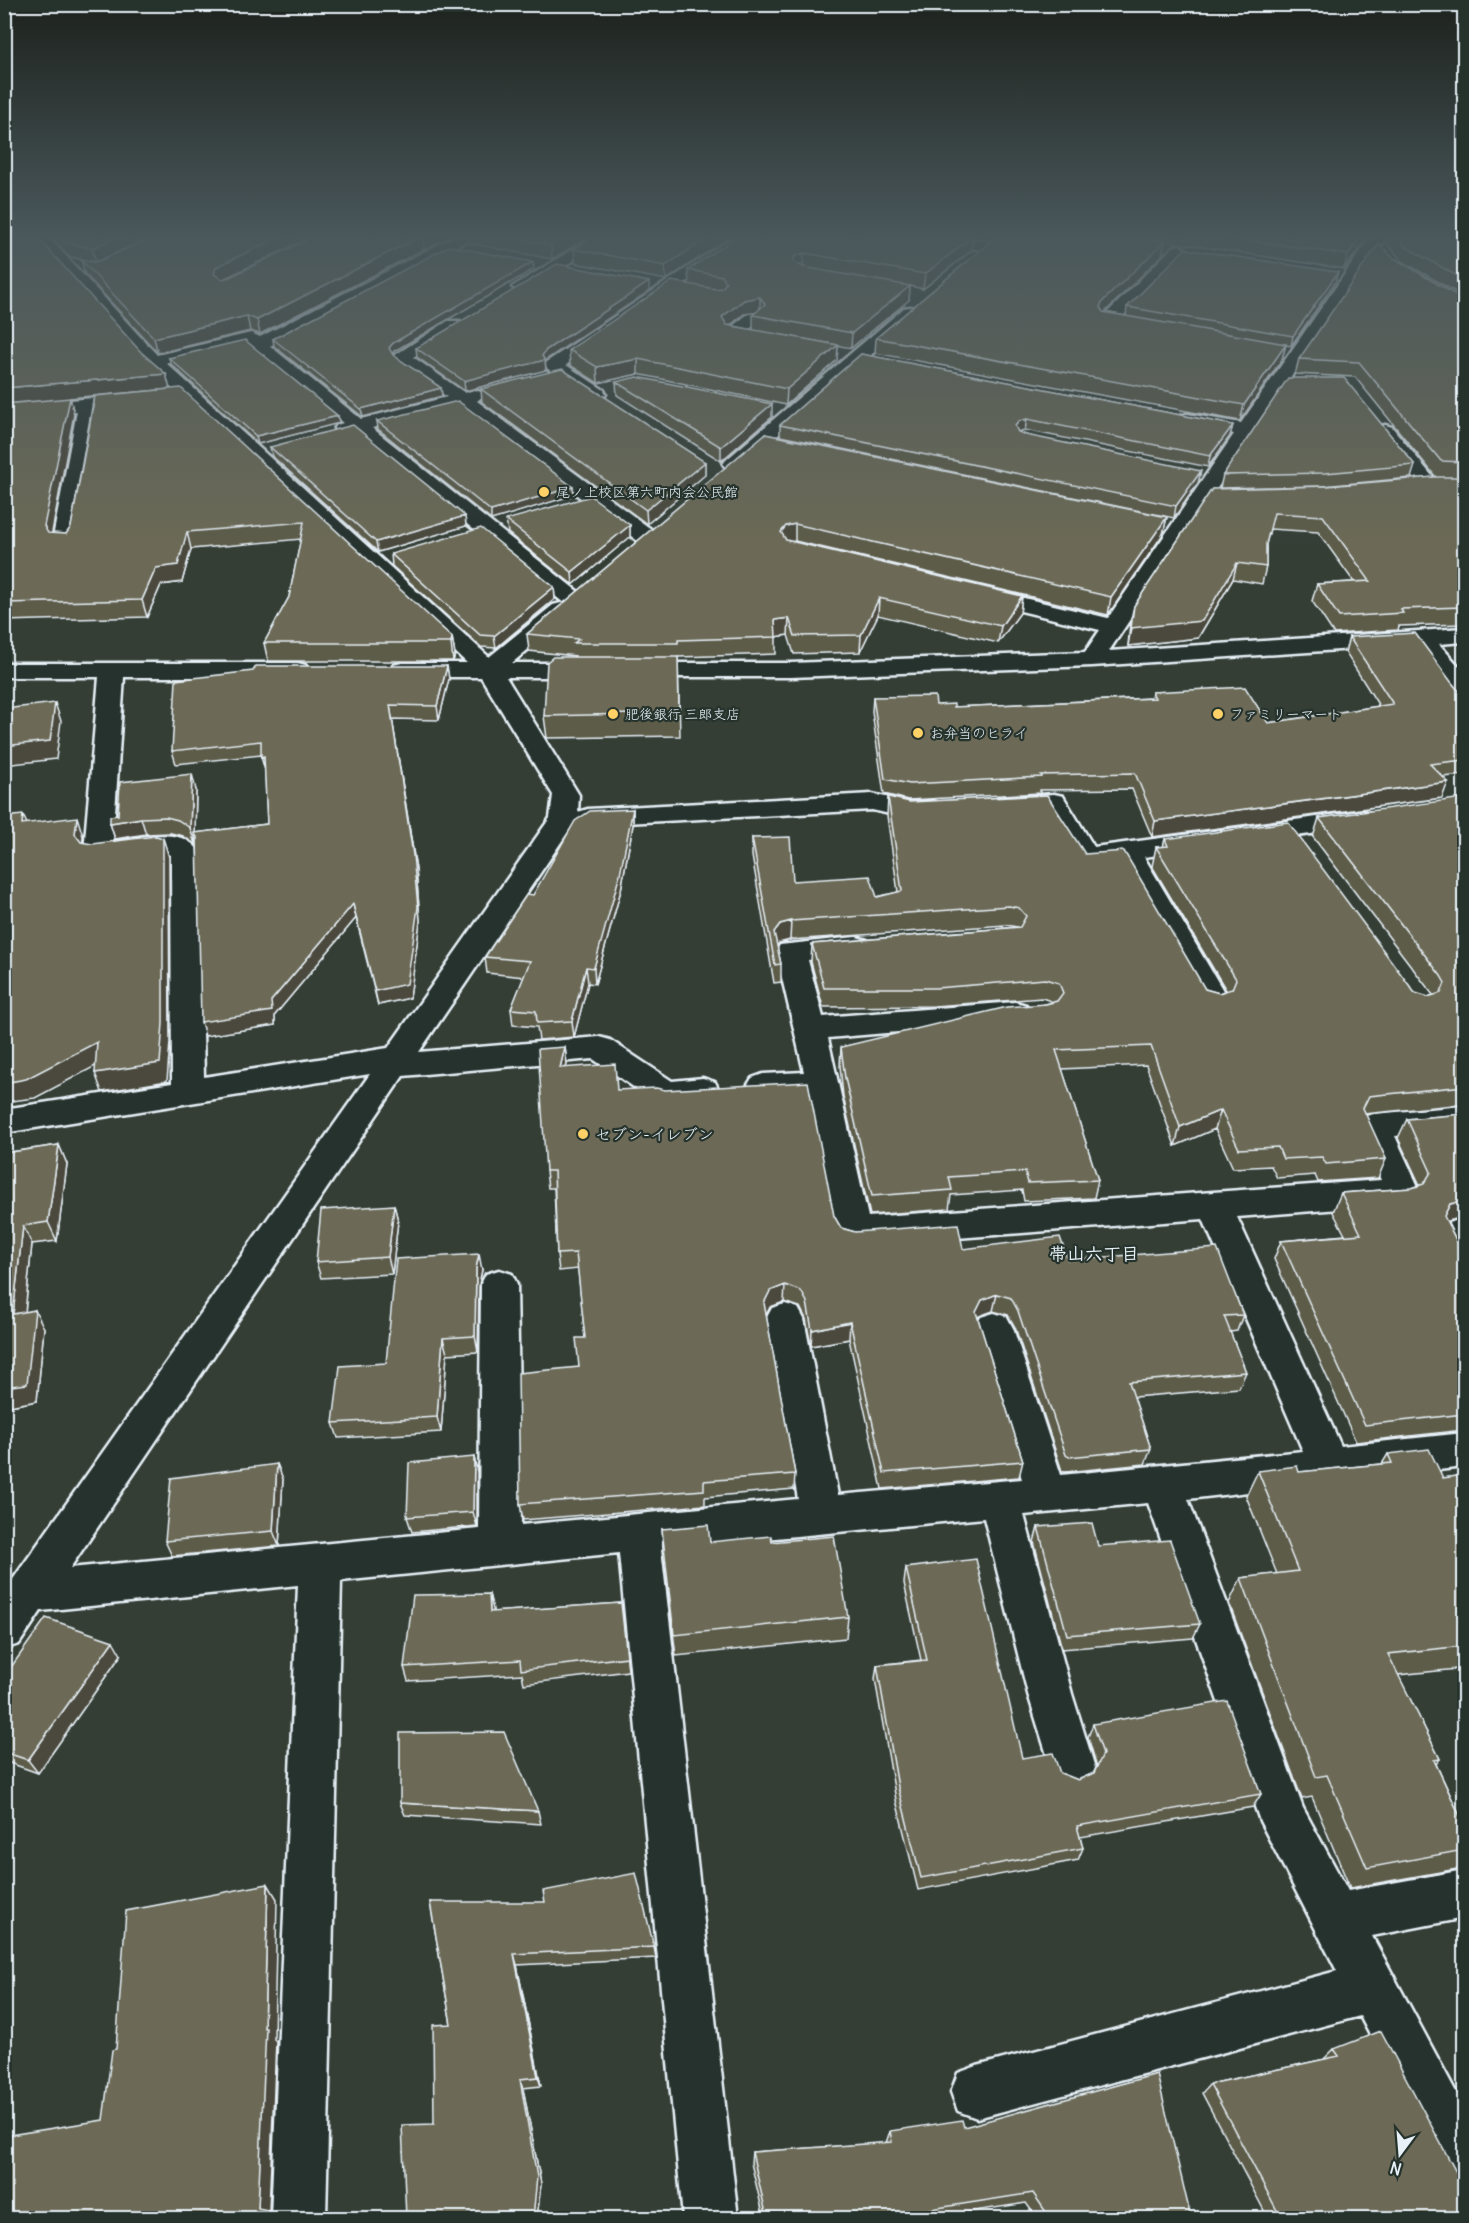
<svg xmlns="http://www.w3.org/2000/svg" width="1469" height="2223" font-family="Delius,'Klee One',sans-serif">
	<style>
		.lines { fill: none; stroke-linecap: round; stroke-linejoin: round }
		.minor-casing { stroke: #e8f1f8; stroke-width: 5 }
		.minor { fill: #26332d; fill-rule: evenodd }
		.wall { fill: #5d5b4a; stroke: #e8f1f8; stroke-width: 1.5; fill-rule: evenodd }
		.shaded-wall { fill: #4c4a3c; stroke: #e8f1f8; stroke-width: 1.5 }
		.building { fill: #6c6a56; stroke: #e8f1f8; stroke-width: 1.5 }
		.poi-dot { fill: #ffd166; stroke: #26332d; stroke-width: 2 }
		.labels { text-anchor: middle; stroke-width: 4.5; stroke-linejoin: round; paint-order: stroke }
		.far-poi-label { font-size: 14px; fill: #e8f1f8; stroke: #26332d; text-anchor: start }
		.poi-label { font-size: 16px; fill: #e8f1f8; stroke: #26332d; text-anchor: start }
		.neighbourhood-label { font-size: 18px; font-weight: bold; fill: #e8f1f8; stroke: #26332d }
	</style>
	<rect width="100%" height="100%" fill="#343e35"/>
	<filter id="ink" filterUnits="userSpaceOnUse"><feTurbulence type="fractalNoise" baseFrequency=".0167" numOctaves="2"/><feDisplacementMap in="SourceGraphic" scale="12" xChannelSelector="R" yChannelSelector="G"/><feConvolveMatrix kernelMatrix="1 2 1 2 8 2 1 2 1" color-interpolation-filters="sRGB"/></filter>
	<g filter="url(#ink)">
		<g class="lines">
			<defs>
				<path id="minor" d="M33,238H49L157,355L251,333L260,337L451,238H470L467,241L270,346L361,419L447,397L392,357L448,321H460L463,325L460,329L413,357L465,393L474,390L481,392L483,396L477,401L655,532L658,537L655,542L647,543L639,542L459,406L372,428L581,594L584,599L581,604L573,606L565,604L354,432L344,435L337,433L334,429L337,425L343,423L247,344L166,363L489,657L553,605L561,603L569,605L572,610L569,615L512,663H791L1085,652L1100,630L970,599L967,594L970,589L978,587L1108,618L1234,434L1180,424L1177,420L1180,416L1187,414L1241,423L1370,238H1386L1356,279L1109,651L1464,628V642L1439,644L1464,672V693L1455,691L1415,645L1092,666L791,677H506L579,795L578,812L588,809L872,794L908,802L931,801L941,803L944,809L941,815L908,818L872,810L588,825L578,823L576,820L419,1052L599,1037L610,1040L672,1081L703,1078L715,1082L719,1090L715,1098C696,1104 673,1107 654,1101L593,1059L403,1076L70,1568L479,1529L481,1284L486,1274L499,1270L512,1274L517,1284L521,1525L798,1499L766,1319L772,1308L785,1304L798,1308L804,1319L838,1495L1022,1479L975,1328L981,1317L994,1313L1007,1317L1013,1328L1061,1475L1303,1451L1203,1219L853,1246L840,1242L835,1232L809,1094L763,1098L752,1094L747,1086L752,1078L763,1074L804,1072L776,952L780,945L856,937L867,940L871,947L867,954L808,960L823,1017L1015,1002L1026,1005L1031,1012L1026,1019L1015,1022L828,1038L868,1217L1381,1180L1357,1126L1362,1117L1374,1114L1464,1106V1130L1395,1136L1420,1191L1415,1200L1403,1204L1237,1217L1341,1446L1464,1433V1467L1188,1499L1303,1808L1348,1891L1464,1870V1918L1372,1936L1464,2107V2187L1445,2179L1360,2016L977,2118L958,2111L951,2092L958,2073L977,2066L1337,1971L1260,1821L1148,1503L1024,1515L1072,1694L1095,1768L1088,1784L1072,1791L1056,1784L1028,1694L984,1518L661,1549L738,2218H683L619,1553L341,1581L326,2218H271L298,1585L41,1611L19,1644L4,1649V1592L370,1074L4,1133V1109L172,1083L171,855L162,852L98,860L88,858L84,852L99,677H4V663H297L306,665L309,670L306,675L297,677H124L113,842C138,838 181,825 199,851L204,1077L388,1048L550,818L553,795L481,677H402L393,675L390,670L393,665L402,663H467L147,365Z
					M591,238H610L526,290L520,292L512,287Z
					M732,238H750L566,365L604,390L606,394L604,398H590L548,369L545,365L548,361Z
					M933,238H968L995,243L997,246L989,251L941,243Z
					M1179,245L1187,250L1185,253L1121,318L1148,323L1151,327L1148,331L1142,332L1103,325L1100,321L1103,317L1173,247Z
					M910,307L916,308L918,312L916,316L740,468H726L723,464L726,460L904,308Z
					M754,313L760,314L763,318L747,331L774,336L777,340L774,344C760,347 741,340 727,337L724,333L748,314Z
					M138,394L145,396L147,400L145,404L96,409L74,543L71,548L63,549L55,548L52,543L77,411L4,418V406Z
					M1385,425L1392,427L1436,481L1439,485L1436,489H1422L1378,435L1375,431L1378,427Z
					M1054,794L1063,796L1094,847L1362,811L1372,813L1376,819L1372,825L1362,827L1144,857L1228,999L1224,1006L1213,1009L1202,1006L1118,861L1086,865L1076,863L1045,810L1007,812L998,810L994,804L998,798Z
					M1455,1221L1464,1224V1265L1451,1261L1437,1235L1442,1225Z"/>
			</defs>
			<!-- minor casing -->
			<use href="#minor" class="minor-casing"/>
			<!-- minor -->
			<use href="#minor" class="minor"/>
		</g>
		<!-- wall -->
		<path class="wall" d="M4,238L170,389L452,637L455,655L453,661H268L264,643L289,597L301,539L191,549L182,582L161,585L147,617L4,621ZM94,396L71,527L66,534L52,533L74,414L70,398Z
			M51,238H149L96,262L70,257Z
			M308,238L225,278L424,249L260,334L250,331L158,353L85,274L81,260L94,262L101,260Z
			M467,238H587L552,259L467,243Z
			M728,238L666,280L575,263L574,249Z
			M735,238H973L972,250L923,289L910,286L909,300L851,348L776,334L838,345L837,360L786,405L638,374L598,383L570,365L569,350L689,284L688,270ZM756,312L753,315V330L730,325L744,314Z
			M995,238H1367L1344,269L1165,241L1162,255L1105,312L1126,316L1127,307L1338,272L1335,282L1291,346L1286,345L1282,359L1240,421L875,353L876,338Z
			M1387,238H1464V297L1402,261L1386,242Z
			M1392,257L1461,298H1464V624L1399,626L1398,630L1334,634L1312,601L1317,584L1354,582L1318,532L1270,529L1266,544V567L1262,584L1233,579L1198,638L1128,646L1130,623L1134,606L1212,489L1327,486L1436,477L1355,377L1295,374L1299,359Z
			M534,269L394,351L392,354L393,355L441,388L442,396L363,417L274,346L273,339Z
			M649,291L547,359L545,361L546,370L465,391L417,357L416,348Z
			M861,354L1233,425L1230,436L1208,467L1025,430L1017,432L1026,435L1198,483L1174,518L780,436V425Z
			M169,358L338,416L339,423L258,444L171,364Z
			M616,382L772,417L721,461L617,395Z
			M481,389L705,462V475L647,524L482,402Z
			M377,421L574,495L491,520L378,429Z
			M765,434L1167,517L1163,534L1108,615L795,541L791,542L1022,596L1020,613L998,643L878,615L860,652L794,654L788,635L776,637V654L678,657L680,736L547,738L544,716L575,656L529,651L527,634Z
			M270,447L465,516L466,526L378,552L272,456Z
			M1415,465L1411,478L1322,486L1220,488L1223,475Z
			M506,520L630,525V537L573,585L508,533Z
			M391,554L554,587L555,599L496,648L481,647L392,566Z
			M1349,637L1452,683L1464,697V775L1443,777L1442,798L1152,837L1132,789L1040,790V793L908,800L884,794L872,712L873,697L954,707L1151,698L1152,692L1268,723L1379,706L1345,652Z
			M447,666L449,679L439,720L392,719L416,869L420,921L410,998L378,1005L356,918L275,1015V1025L205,1036L197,844L195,837V844L183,836L171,833L146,834L115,839L110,823L118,815L196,790L195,833L267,824L265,770L261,755L176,764L172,751Z
			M888,797L1085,854L1205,989L1219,993L1226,990L1152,866L1156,847H1163L1165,839L1415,993L1428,997L1433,995L1313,837L1319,818L1464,801V1104L1365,1114L1386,1159L1378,1178L1318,1182L1315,1175L1277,1178L1271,1166L1233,1168L1215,1129L1175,1146L1146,1065L1062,1069L1098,1180L1094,1198L1024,1201L1022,1190L951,1195L949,1209L870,1215L843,1096L840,1066L841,1047L1054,1002L1042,998L934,1006L823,1007L811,962L812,944L1017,927L1006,925L790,940L779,943L777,946L781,964V982L774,983L752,856V838L793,881L877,897L898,892L887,816Z
			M633,809V825L621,890L595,984L588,983L574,1037L539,1040L537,1027L513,1025L511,1009L524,977L487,973L485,957L533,895Z
			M565,1047L567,1064L566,1067L617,1090L834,1216L841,1228L855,1232L963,1249L1068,1260L1243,1315L1237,1331L1230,1332L1246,1372L1239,1388L1134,1397L1151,1449L1145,1464L1065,1472L1062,1471L1015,1327L1008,1315L993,1311L979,1316L978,1319L1023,1461L1019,1477L882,1489L849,1339L811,1346L806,1319L800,1307L784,1302L770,1307L766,1315L795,1474L794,1489L705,1497V1505L523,1520L520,1504L579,1367L585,1338L578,1269L559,1271L557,1254L554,1188H548L546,1171Z
			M1464,1114V1223L1456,1219L1447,1221L1458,1244L1464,1246V1430L1356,1442L1274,1259L1281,1241L1345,1235L1333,1212L1341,1193L1412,1188L1420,1185L1398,1138L1407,1119Z
			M59,1145L67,1164L57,1241L32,1244L25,1312L44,1328L37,1401L4,1407V1153Z
			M394,1205L398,1221L392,1274L321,1278L316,1262Z
			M482,1270L479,1284L478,1352L447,1354L441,1432L338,1438L333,1423L386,1363Z
			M1388,1454L1443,1478L1464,1475V1685L1457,1669L1398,1675L1440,1759L1436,1764L1464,1825V1861L1457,1869L1350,1888L1312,1797L1302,1799L1229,1603L1241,1578L1277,1574L1246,1496L1258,1471L1299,1472L1382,1464Z
			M474,1457L477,1472V1526L412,1532L407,1517Z
			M277,1464L283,1479L279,1546L172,1556L165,1541Z
			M1038,1527L1098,1546L1200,1624L1193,1638L1062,1649L1034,1542Z
			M662,1529L710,1542H772L848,1617L846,1638L676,1656L663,1551Z
			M906,1568L1022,1758L1078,1780L1094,1773L1097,1767L1088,1737L1093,1724L1261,1794L1253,1807L1080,1837L1083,1848L1078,1860L918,1890L896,1800L875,1679L877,1665L921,1660L904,1583Z
			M489,1594L493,1612L621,1603L628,1671L524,1684L522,1674L408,1681L404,1667Z
			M121,1655L38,1773L4,1761V1677Z
			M400,1803L538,1811L541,1824L405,1815Z
			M430,1902L654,1947L656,1958L517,1965L541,2086L523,2088L541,2184L537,2218H406L434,2124L451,2024Z
			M1334,2049L1456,2172L1464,2218H1268L1202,2093L1210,2084L1325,2059H1324Z
			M964,2127L1191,2218H1037L1026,2203L929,2218H764L751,2163L752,2152L886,2143L890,2131Z"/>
		<!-- shaded-wall -->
		<path class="shaded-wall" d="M115,238H149L96,262L92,248Z
			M277,238H308L219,281L214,274L216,267Z
			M417,238H423L424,249L260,334L257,320Z
			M563,238H587L552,259L551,245Z
			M707,238H728L666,280L665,266Z
			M971,238H973L972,250L923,289L925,274Z
			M1360,238H1367L1344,269L1348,255Z
			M1165,241L1162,255L1101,316L1100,307L1103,301Z
			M804,253L803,267L795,270L793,261L795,256Z
			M533,262L534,269L394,351L390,356L389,348L393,343Z
			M1338,272L1335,282L1291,346L1293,336Z
			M649,282V291L547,359L545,361L546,370L465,391L464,381L546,350Z
			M910,286L909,300L851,348L852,333Z
			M760,297V312L744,314L722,332V317L744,300Z
			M247,316L250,331L158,353L154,338Z
			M1286,344L1282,359L1240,421L1244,405Z
			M838,345L837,360L786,405L787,389Z
			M638,359V374L598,383L597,367Z
			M166,374L170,389L70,398L74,414L50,543L4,404V388Z
			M441,388L442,396L363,417L361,409Z
			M772,404V417L721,461V447Z
			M338,416L339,423L258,444L256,436Z
			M1027,419L1025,430L1017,432L1015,426L1019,421Z
			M1233,425L1230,436L1208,467L1210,456Z
			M705,462V475L647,524L646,510Z
			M1201,471L1198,483L1174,518L1176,506Z
			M573,487L574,495L491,520V511Z
			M465,516L466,526L378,552L376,542Z
			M1167,517L1163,534L1108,615L1111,597Z
			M795,524V541L785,543L781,532L786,526Z
			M630,525V537L573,585L572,572Z
			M187,532L191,549L182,582L161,585L147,617L142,600L156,568Z
			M1237,563L1233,579L1198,638L1128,646L1131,628Z
			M554,587L555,599L496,648L494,636Z
			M1022,596L1020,613L998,643L1001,626Z
			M879,598L878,615L860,652L861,635Z
			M4,605L10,620L4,621Z
			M789,618L788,635L775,637V620Z
			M452,637L455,655L453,661L451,643Z
			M447,666L449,679L439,720L437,706Z
			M55,703L61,721L56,759L4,765V746Z
			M390,705L416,869L420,921L410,998L378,1005L375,991Z
			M264,756L265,770L261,757Z
			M192,774L196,790L195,835L194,833L195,837V844L190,828Z
			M1448,782L1442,798L1152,837L1155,821Z
			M633,809V825L621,890L595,984L594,968Z
			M23,815L31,833L22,824Z
			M77,817L83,836L82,852L75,834Z
			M141,818L146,834L115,839L110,823Z
			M163,838L169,857L170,1042L167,1081L102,1092L95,1073Z
			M353,904L356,918L275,1015V1025L205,1036L201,1022L271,1001Z
			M791,921L790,940L779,943L774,951V932L780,924Z
			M586,967L588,983L574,1037L572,1021Z
			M97,1042L105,1061L35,1098L4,1102V1083Z
			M565,1047L567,1064L562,1085L560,1068Z
			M1221,1110L1215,1129L1175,1146L1180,1127Z
			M59,1145L67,1164L57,1241L48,1222Z
			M1464,1201L1456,1219L1441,1223L1435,1234L1450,1204Z
			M394,1205L398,1221L392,1274L388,1257Z
			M23,1226L32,1244L23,1332L13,1314Z
			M479,1254L482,1270L479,1284L478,1352L475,1336L476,1268Z
			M785,1285L784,1302L770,1307L764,1319V1303L770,1291Z
			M997,1294L993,1311L979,1316L973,1329L976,1312L982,1300Z
			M35,1310L44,1328L37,1401L4,1407V1387Z
			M850,1322L849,1339L811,1346L812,1330Z
			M443,1338L447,1354L441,1432L437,1417Z
			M474,1457L477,1472V1526L473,1512Z
			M277,1464L283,1479L279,1546L273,1531Z
			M489,1594L493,1609V1626L490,1612Z
			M113,1641L121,1655L38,1773L28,1760Z
			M268,1884L277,1899L274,2039L276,2041L269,2211L277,2218H267L258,2208L264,2028Z
			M514,1954L517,1965L541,2086L538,2077Z
			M520,2079L523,2088L541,2184L537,2218H533Z"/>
		<!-- building -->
		<path class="building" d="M4,238H38L141,352L166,374L4,388Z
			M61,238H115L92,248L66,243Z
			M151,238H277L216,267L214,274L222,279L230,277L311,238H417L257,320L247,316L154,338L81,260L94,262L101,260Z
			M513,238H563L551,245Z
			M592,238H707L665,266L574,249Z
			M735,238H971L925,274L804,253L795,256L793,261L803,267L910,286L852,333L753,315L765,304L760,297L744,300L722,317L727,325L838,345L787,389L638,359L597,367L569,350L672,281L715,289L722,288L726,283L722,276L688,270Z
			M995,238H1144L1165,241L1103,301L1100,307L1103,312L1286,344L1244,405L876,338Z
			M1235,238H1360L1348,255Z
			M1398,238H1464V280L1406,247Z
			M1379,243L1392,257L1461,298H1464V462L1441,461L1359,362L1299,359Z
			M449,246L533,262L393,343L389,348L393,355L441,388L361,409L273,339Z
			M1185,249L1338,272L1293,336L1127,307Z
			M557,264L649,282L546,350L542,356L545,360L464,381L416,348Z
			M245,340L338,416L256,436L169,358Z
			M861,354L1233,425L1210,456L1027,419L1019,421L1015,426L1018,432L1026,435L1201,471L1176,506L780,425Z
			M562,369L705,462L646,510L481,389Z
			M637,377L772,404L721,447L616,382Z
			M1288,378H1344L1415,465L1325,473L1223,475Z
			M181,388L452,637L451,643H264L289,597L304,522L187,532L178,565L156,568L142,600L4,603V404L70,398L44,526L48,533L66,534L71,527L95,396Z
			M458,401L573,487L491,511L377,421Z
			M353,425L465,516L376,542L270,447Z
			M765,434L1167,517L1111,597L795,524L786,526L781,532L786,540L1022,596L1001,626L879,598L861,635L795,636L789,618L775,620L776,637L678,640V643H574L579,639L527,634Z
			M1434,477H1464V607L1401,609L1403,613L1339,617L1317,584L1370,581L1323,516L1274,513L1266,544V567L1237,563L1202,621L1131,628L1134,606L1212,489L1327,486Z
			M591,496L630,525L572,572L506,520Z
			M481,528L554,587L494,636L480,635L391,554Z
			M1415,633L1452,683L1464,697V760L1430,764L1448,782L1155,821L1135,773L1041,775L1042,777L910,784L885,779L873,697L935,696L936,705L954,704V707L1155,698L1152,692L1245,687L1268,723L1393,704L1349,637Z
			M553,657H678L679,713L544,716L547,662Z
			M256,666H447L437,706L390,705L413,855L418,907L407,984L375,991L353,904L271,1001L272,1011L201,1022L197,837L194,833L267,824L264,756L261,757V741L172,751L176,680L253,671Z
			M55,703L50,741L4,746V709Z
			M192,774L190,828L178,820L166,817L141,818L110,823V816L118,815L120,782Z
			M1047,795L1085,854L1124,851L1205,989L1219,993L1232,989L1236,979L1156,847L1168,846L1165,839L1288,822L1415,993L1428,997L1441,993L1445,983L1441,976L1319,818L1463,798L1464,801V1086L1369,1096L1363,1108L1386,1159L1326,1164L1322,1157L1283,1159L1278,1147L1239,1149L1221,1110L1180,1127L1151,1046L1056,1050L1098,1180L1028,1183L1025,1172L949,1177L952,1190L872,1196L845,1078L841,1047L1007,1007L1046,1004L1057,1001L1063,993L1059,983L1045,979L936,988H824L812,944L1020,927L1026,916L1019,908L1009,906L791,921L780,924L774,932L781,964L775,965L752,838L790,837L793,881L870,876L877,897L902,891L888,797L910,802Z
			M633,809L620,874L594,968L586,967L572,1021L537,1023L536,1011L511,1009L530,961L485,957L527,894L533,895L575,821L590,811Z
			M23,815L22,824L77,817L75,834L81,842L92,844L156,836L163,838V1023L160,1063L95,1073L97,1042L26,1079L4,1083V817Z
			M565,1047L560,1068L615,1064L617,1090L656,1088L665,1090L808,1082L834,1216L841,1228L855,1232L958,1224L963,1249L1060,1237L1068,1260L1217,1248L1243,1315L1224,1316L1246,1372L1129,1382L1151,1449L1069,1457L1066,1455L1018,1311L1011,1298L997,1294L982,1300L976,1312L1023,1461L884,1473L850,1322L812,1330L807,1302L801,1291L785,1285L770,1291L764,1303L795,1474L704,1481V1490L520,1504L518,1373L579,1367L576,1338H585L576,1253L557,1254L554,1171H546L538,1049Z
			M1464,1114V1201L1450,1204L1444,1216L1458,1244L1464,1246V1414L1365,1425L1281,1241L1361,1234L1341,1193L1412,1188L1424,1184L1431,1172L1407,1119Z
			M59,1145L48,1222L23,1226L13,1314L35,1310L27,1384L4,1387V1153Z
			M394,1205L388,1257L316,1262L321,1210Z
			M479,1254L476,1268L475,1336L443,1338L437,1417L333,1423L340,1366L386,1363L396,1259Z
			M1429,1449L1443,1478L1464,1475V1646L1388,1654L1440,1759L1434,1760L1464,1825V1850L1367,1868L1327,1775L1316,1777L1241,1578L1298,1571L1258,1471L1297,1466L1299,1472L1392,1463L1388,1454Z
			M474,1457L473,1512L407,1517L409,1463Z
			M277,1464L273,1531L165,1541L171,1478Z
			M1092,1523L1098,1546L1170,1540L1200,1624L1067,1635L1038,1527Z
			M708,1525L710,1542L771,1536L772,1542L834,1536L848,1617L674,1635L662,1529Z
			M976,1559L1022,1758L1053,1753L1060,1773L1078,1780L1094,1773L1103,1754L1093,1724L1227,1701L1261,1794L1077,1826L1083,1848L921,1878L898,1787L877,1665L927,1660L906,1568Z
			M489,1594L490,1612L621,1603L627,1657L521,1670L520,1660L404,1667L413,1595Z
			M46,1618L113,1641L28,1760L4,1752V1677Z
			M504,1732L538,1811L400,1803V1733Z
			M636,1873L654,1947L514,1954L538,2077L520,2079L537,2177L533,2218H406L402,2125L434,2124L433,2025L451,2024L430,1902H545L543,1891Z
			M268,1884L264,2028H266L258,2208L268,2210L267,2218H4V2136L103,2120L112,2050L116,2049L126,1911Z
			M1381,2031L1456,2172L1464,2176V2218H1281L1210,2084L1339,2056L1334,2049Z
			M1157,2074L1191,2218H1050L1033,2193L874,2218H767L752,2152L892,2142L890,2131L962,2120L964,2127Z"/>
	</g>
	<!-- sky -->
	<linearGradient id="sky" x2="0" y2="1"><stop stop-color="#1d221d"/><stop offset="0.43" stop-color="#4a585c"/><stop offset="1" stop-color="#4a585c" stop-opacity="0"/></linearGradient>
	<rect width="1469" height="549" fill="url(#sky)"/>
	<!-- markers -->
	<g class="poi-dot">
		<circle cx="544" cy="492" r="6"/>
		<circle cx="613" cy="714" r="6"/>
		<circle cx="1218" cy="714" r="6"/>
		<circle cx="918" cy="733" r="6"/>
		<circle cx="583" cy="1134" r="6"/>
	</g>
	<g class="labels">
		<!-- far-poi labels -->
		<g class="far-poi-label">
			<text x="556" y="497">尾ノ上校区第六町内会公民館</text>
			<text x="625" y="719">肥後銀行 三郎支店</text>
			<text x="1230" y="719">ファミリーマート</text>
			<text x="930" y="738">お弁当のヒライ</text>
		</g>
		<!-- poi labels -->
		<g class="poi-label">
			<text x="595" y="1140">セブン-イレブン</text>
		</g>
		<!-- neighbourhood labels -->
		<g class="neighbourhood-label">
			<text x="1094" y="1260">帯山六丁目</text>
		</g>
	</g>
	<!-- margin -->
	<rect width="1469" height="2223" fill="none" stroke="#26332d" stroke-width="24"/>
	<rect x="12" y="12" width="1445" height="2199" fill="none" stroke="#e8f1f8" stroke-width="2" filter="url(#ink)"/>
	<!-- north arrow -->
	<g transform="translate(1400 2154) rotate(196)" stroke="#26332d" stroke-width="4.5" paint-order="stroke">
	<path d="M0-4.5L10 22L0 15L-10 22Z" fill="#e8f1f8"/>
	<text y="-9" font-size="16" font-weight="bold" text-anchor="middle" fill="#e8f1f8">N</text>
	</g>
</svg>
